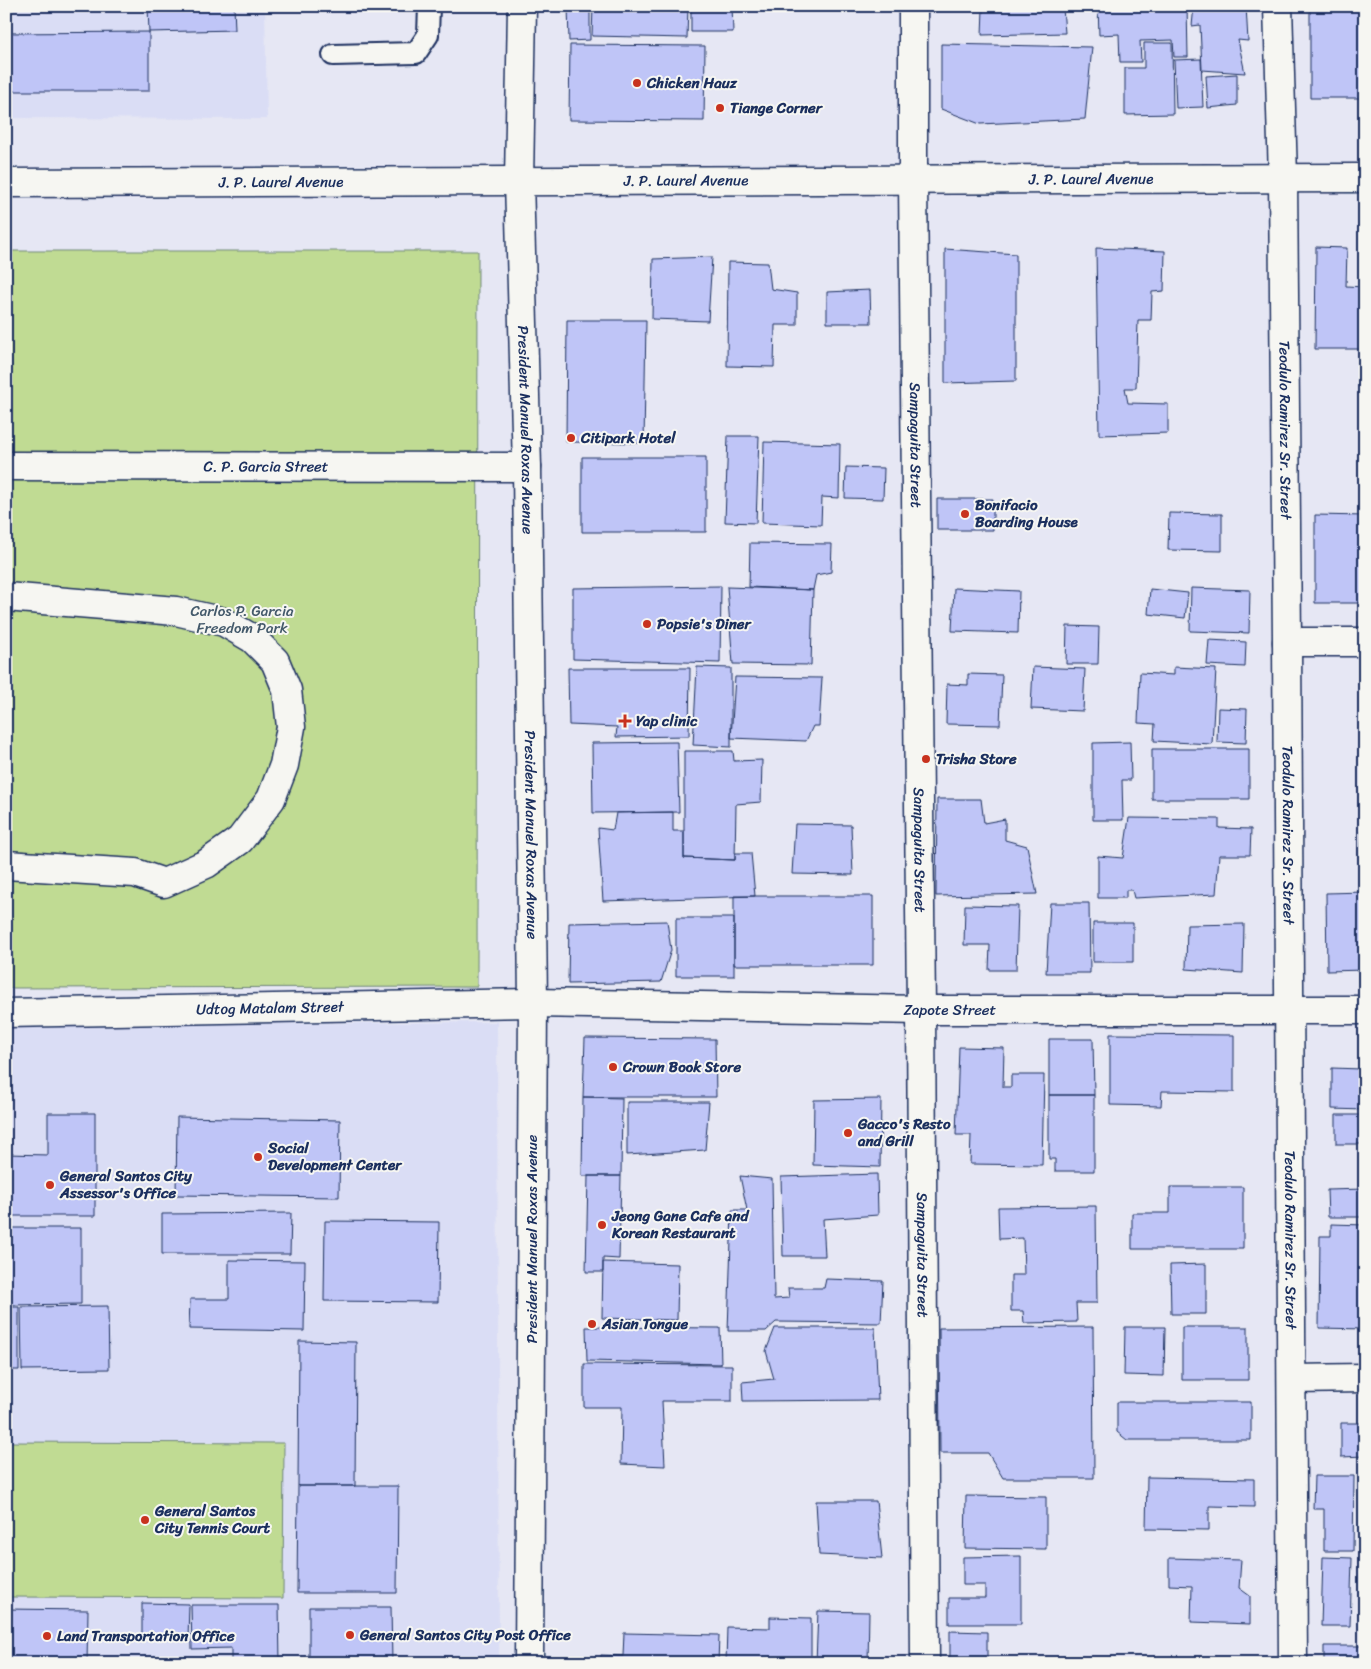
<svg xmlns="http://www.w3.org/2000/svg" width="1371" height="1669" font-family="Sriracha,sans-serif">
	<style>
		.built { fill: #daddf5 }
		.green { fill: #c0db93; stroke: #6e8578 }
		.building { fill: #bfc5f7; stroke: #1b2f5e }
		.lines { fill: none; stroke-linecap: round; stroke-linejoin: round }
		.lane-casing { stroke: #1b2f5e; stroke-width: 24 }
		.street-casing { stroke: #1b2f5e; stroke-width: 31 }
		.secondary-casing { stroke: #1b2f5e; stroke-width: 31 }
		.lane { stroke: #f6f6f2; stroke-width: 20 }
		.street { stroke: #f6f6f2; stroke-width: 28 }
		.secondary { stroke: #f6f6f2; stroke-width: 28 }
		.poi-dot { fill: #c8321e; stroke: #f6f6f2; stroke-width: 2 }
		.labels { text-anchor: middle; stroke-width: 4; stroke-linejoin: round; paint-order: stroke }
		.poi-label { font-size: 15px; font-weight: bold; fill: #1b2f5e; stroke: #f6f6f2; text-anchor: start }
		.street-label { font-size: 15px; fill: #1b2f5e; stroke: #f6f6f2 }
		.park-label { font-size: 15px; fill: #445a6b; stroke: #f6f6f2 }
	</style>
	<rect width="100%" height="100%" fill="#e6e7f4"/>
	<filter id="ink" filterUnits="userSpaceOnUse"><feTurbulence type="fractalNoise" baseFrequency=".02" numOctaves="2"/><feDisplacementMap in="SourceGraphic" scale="10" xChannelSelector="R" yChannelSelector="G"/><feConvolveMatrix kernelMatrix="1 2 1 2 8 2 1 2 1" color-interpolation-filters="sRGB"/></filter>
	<g filter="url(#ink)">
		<!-- built -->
		<path class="built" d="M6,6H265L267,119L6,118Z
			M497,1022L499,1663H6V1026Z"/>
		<!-- green -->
		<path class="green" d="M6,251H478L477,987L6,988Z
			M6,1442L284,1443L283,1598L6,1597Z"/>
		<!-- building -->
		<path class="building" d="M148,6H234L235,30L149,32Z
			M568,6H590V40L569,41Z
			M593,6H688L687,38L592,36Z
			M691,6H732L733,32H691Z
			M939,6H1094V8H1063L1065,33L982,35L983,9L939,8Z
			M1098,6H1187L1188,57H1174L1173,40L1140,41L1141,62H1120L1119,34L1099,35Z
			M1194,6H1246L1248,41L1238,40L1245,73L1202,70L1200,25L1192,26Z
			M1310,6H1365V98H1310Z
			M149,32V91H6V33Z
			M1144,43H1172L1173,114L1125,115V68H1144Z
			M941,44L1092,47L1085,119L980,124L941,109Z
			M570,45L705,46L704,121L569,120Z
			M1201,59L1203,107L1176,108L1174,60Z
			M1237,74V105L1208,108L1206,76Z
			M1316,247L1347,248L1346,286L1365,287V349H1315Z
			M1096,248L1165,251L1164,291L1152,292L1151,320H1138L1136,388H1125L1128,403L1168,404V433L1099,435Z
			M945,249L1016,254V381L945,383Z
			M712,257L708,321L652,319L653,259Z
			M728,262L768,263L771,289L797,293V325H775L774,367L727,366Z
			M870,290L871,323H827V292Z
			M567,320H646L644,443L566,442Z
			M728,436H759L756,523L725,522Z
			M764,442L840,444L839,498L822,497L821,525L762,523Z
			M582,457H706V532H582Z
			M846,467L884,468L883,499L845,498Z
			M937,499H993V530H937Z
			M1169,513L1222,514V551L1168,550Z
			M1315,515L1365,516V603H1315Z
			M750,543L832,544L831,572L816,575L813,590L749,587Z
			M721,586L720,663L573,659V588Z
			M727,587L813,590L811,665L733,664Z
			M954,588L1019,591L1018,633L952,631Z
			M1191,588L1250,590L1249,633L1190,631Z
			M1150,589L1188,593L1185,618L1148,614Z
			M1067,626L1099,627L1098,664H1066Z
			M1209,640L1246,642L1245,667L1207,665Z
			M697,667L731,668V747L693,745Z
			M1033,667L1085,669L1083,711L1031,709Z
			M1174,667L1216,669L1212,744L1154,741L1155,724L1138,723L1140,673L1174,675Z
			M568,668H690L689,736L616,737L617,727L569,725Z
			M968,674L1002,675L1000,725L946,724L947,684L968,685Z
			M735,677L822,678L819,726H813L806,741L731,738Z
			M1218,708L1247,709L1246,743L1217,742Z
			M677,742L679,812L593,813L592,743Z
			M1130,742L1131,780H1122L1123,820H1093V743Z
			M1152,749H1249V799H1152Z
			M684,751H733L734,761L762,760L761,802L736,804L735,860L684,858Z
			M937,799H981L984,823L1005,819V840L1027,846L1037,894L936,896Z
			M673,812V831H684V858L735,860V853H751L755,896L603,901L598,828L613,830L616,813Z
			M1129,818L1219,819V828L1251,829L1250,855H1219L1216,894L1134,898L1132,890H1126V898H1098V856L1123,858Z
			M795,824L851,825L853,875L792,874Z
			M1362,825H1365V879H1360Z
			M1365,892V970L1327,971L1326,893Z
			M734,896H873V965H734Z
			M1050,903H1089L1090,973H1046Z
			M965,905L1018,906L1016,970H989L990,945H964Z
			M676,918H734V976H676Z
			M667,921L671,950L661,982L568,984L569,923Z
			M1093,923H1133V962H1093Z
			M1244,924L1243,973L1186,969L1187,925Z
			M1110,1034L1234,1035V1092L1162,1091L1161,1106L1110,1105Z
			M585,1038L715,1039L716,1097H583Z
			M1049,1039H1093L1094,1095H1049Z
			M959,1047L1004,1048L1003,1087H1011V1075H1044L1042,1165L970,1164L971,1135H956Z
			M1332,1068L1361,1069V1072H1365V1110L1332,1109Z
			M1049,1095H1094V1171H1055V1159H1049Z
			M583,1097L622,1098L621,1176H582Z
			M881,1099L880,1167L813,1165L814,1100Z
			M627,1102H709L705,1150L627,1155Z
			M48,1113H95V1216H6V1154L48,1155Z
			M1336,1115H1365V1144H1336Z
			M177,1117L340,1120L339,1197L176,1195Z
			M877,1174L878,1215L823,1219L825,1256H783L781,1177Z
			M588,1176H621L619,1259L603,1258V1272H586Z
			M740,1176L772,1179L774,1299L789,1298L788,1288H824L826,1279L883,1281L881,1323L776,1322L766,1331H728L732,1210H747Z
			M1170,1187H1243V1249H1132V1213H1170Z
			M1365,1189V1217H1328L1327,1190Z
			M1096,1206L1097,1303H1076L1077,1322L1024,1323L1023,1311H1011V1275H1024L1023,1238L999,1239L998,1207Z
			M291,1213L290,1254H162V1214Z
			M325,1221L439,1222L438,1302L324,1301Z
			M1331,1224L1365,1225V1329L1319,1328L1320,1236H1331Z
			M6,1228H8L9,1305H6Z
			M8,1228H81V1304L9,1305Z
			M229,1260L305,1261L304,1331L189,1329L190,1299H229Z
			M603,1262L678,1264L677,1320L602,1318Z
			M1206,1264V1314H1171L1170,1265Z
			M108,1306L109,1369L22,1370L21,1307Z
			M6,1307H19V1370H6Z
			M586,1327L720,1328L721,1364L587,1361Z
			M1093,1327L1094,1478H1003L988,1453H940L939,1328Z
			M1125,1327H1165L1164,1376L1124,1375Z
			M1182,1327H1248V1380H1182Z
			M775,1328H875L878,1400L743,1401L742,1382L774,1379L766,1351Z
			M299,1341L356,1342L355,1486H298Z
			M584,1364L732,1365V1401H662L665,1466L621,1464L622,1407H584Z
			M1117,1402H1251V1440H1127L1117,1432Z
			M1341,1423H1365V1456L1341,1457Z
			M1314,1476H1354L1353,1551H1324V1509H1313Z
			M1147,1477L1254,1479V1507L1209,1506V1530L1146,1529Z
			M298,1486H398L397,1593H297Z
			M966,1496L1046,1497V1549L965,1548Z
			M816,1501H876L882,1558L819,1555Z
			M1021,1556V1624H949V1598H985V1585H963V1557Z
			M1323,1557L1352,1558L1350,1626H1321Z
			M1169,1558L1241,1560L1239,1588L1250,1596V1624L1191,1622L1192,1586L1169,1585Z
			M142,1603L189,1604L188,1639L142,1638Z
			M191,1605H279L280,1663H231V1648L192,1649Z
			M309,1607H391L392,1663H309Z
			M6,1609L88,1610L87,1663H6Z
			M818,1611L869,1612L868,1663H816Z
			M770,1617L811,1618V1663H726L727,1627L770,1628Z
			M950,1631L987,1632V1663H950Z
			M624,1633L719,1635L718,1663H601V1655L623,1656Z
			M1324,1646H1365V1663H1324Z"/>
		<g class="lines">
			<defs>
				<path id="lane" d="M333,55L416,53L428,35L429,6"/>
				<g id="street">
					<path id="s1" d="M913,6V180L921,1010L925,1663"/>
					<path id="s2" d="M1278,6L1283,178L1287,642L1293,1663"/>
					<path id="s3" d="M6,466L527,467"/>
					<path d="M6,597L176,611L224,622L253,639L275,661L287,690L291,727L284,765L271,799L240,840L206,864L164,883L135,873L6,865"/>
					<path d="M1287,642H1365"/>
					<path id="s4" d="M6,1013L533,1003L921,1010H1365"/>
					<path d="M1292,1379L1365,1378"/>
				</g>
				<g id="secondary">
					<path id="s5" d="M522,6L519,181L527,467L533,1003L529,1663"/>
					<path id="s6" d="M6,183L1365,178"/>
				</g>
			</defs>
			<!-- lane casing -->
			<use href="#lane" class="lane-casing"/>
			<!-- street casing -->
			<use href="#street" class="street-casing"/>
			<!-- secondary casing -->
			<use href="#secondary" class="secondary-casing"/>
			<!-- lane -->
			<use href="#lane" class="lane"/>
			<!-- street -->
			<use href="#street" class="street"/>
			<!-- secondary -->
			<use href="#secondary" class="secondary"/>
		</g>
	</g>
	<!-- markers -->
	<g class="poi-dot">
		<circle cx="637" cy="83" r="5"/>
		<circle cx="720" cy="108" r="5"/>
		<circle cx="571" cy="438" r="5"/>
		<circle cx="965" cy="514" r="5"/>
		<circle cx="647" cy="624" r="5"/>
		<path d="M622.5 713.5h5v5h5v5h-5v5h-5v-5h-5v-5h5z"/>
		<circle cx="926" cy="759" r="5"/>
		<circle cx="613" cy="1067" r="5"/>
		<circle cx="848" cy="1133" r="5"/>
		<circle cx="258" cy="1157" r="5"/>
		<circle cx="50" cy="1185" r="5"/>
		<circle cx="602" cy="1225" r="5"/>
		<circle cx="592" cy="1324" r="5"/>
		<circle cx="145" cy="1520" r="5"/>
		<circle cx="350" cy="1635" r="5"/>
		<circle cx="47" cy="1636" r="5"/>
	</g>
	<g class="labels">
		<!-- poi labels -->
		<g class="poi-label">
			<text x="647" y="88">Chicken Hauz</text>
			<text x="730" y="113">Tiange Corner</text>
			<text x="581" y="443">Citipark Hotel</text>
			<text x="975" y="510">Bonifacio<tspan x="975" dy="17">Boarding House</tspan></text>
			<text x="657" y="629">Popsie's Diner</text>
			<text x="636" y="726">Yap clinic</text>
			<text x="936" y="764">Trisha Store</text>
			<text x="623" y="1072">Crown Book Store</text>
			<text x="858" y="1129">Gacco's Resto<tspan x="858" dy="17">and Grill</tspan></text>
			<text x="268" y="1153">Social<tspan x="268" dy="17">Development Center</tspan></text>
			<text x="60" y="1181">General Santos City<tspan x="60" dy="17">Assessor's Office</tspan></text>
			<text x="612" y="1221">Jeong Gane Cafe and<tspan x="612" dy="17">Korean Restaurant</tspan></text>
			<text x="602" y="1329">Asian Tongue</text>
			<text x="155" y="1516">General Santos<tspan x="155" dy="17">City Tennis Court</tspan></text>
			<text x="360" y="1640">General Santos City Post Office</text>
			<text x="57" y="1641">Land Transportation Office</text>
		</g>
		<!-- street labels -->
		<g class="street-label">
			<text dy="5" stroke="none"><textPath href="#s6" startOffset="1085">J. P. Laurel Avenue</textPath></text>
			<text dy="5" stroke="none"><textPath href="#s6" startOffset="680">J. P. Laurel Avenue</textPath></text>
			<text dy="5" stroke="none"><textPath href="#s6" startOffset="275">J. P. Laurel Avenue</textPath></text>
			<text dy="5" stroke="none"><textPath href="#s5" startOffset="424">President Manuel Roxas Avenue</textPath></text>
			<text dy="5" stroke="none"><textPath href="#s2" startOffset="424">Teodulo Ramirez Sr. Street</textPath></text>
			<text dy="5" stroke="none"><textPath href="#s1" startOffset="439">Sampaguita Street</textPath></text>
			<text dy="5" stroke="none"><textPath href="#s3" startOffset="260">C. P. Garcia Street</textPath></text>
			<text dy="5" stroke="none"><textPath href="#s5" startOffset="829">President Manuel Roxas Avenue</textPath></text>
			<text dy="5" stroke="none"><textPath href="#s2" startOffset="829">Teodulo Ramirez Sr. Street</textPath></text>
			<text dy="5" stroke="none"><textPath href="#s1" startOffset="844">Sampaguita Street</textPath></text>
			<text dy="5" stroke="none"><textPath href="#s4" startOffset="264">Udtog Matalam Street</textPath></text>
			<text dy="5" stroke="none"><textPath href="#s4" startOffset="944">Zapote Street</textPath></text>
			<text transform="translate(532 1239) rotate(-90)" y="5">President Manuel Roxas Avenue</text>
			<text dy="5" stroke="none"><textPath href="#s2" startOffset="1234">Teodulo Ramirez Sr. Street</textPath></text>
			<text dy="5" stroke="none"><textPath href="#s1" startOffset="1249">Sampaguita Street</textPath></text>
		</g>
		<!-- park labels -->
		<g class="park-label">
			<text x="242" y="616">Carlos P. Garcia<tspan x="242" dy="17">Freedom Park</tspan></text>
		</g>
	</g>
	<!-- margin -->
	<rect width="1371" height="1669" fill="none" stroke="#f6f6f2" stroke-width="25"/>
	<rect x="12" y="12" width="1346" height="1644" fill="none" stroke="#1b2f5e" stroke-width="2" filter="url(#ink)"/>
</svg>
